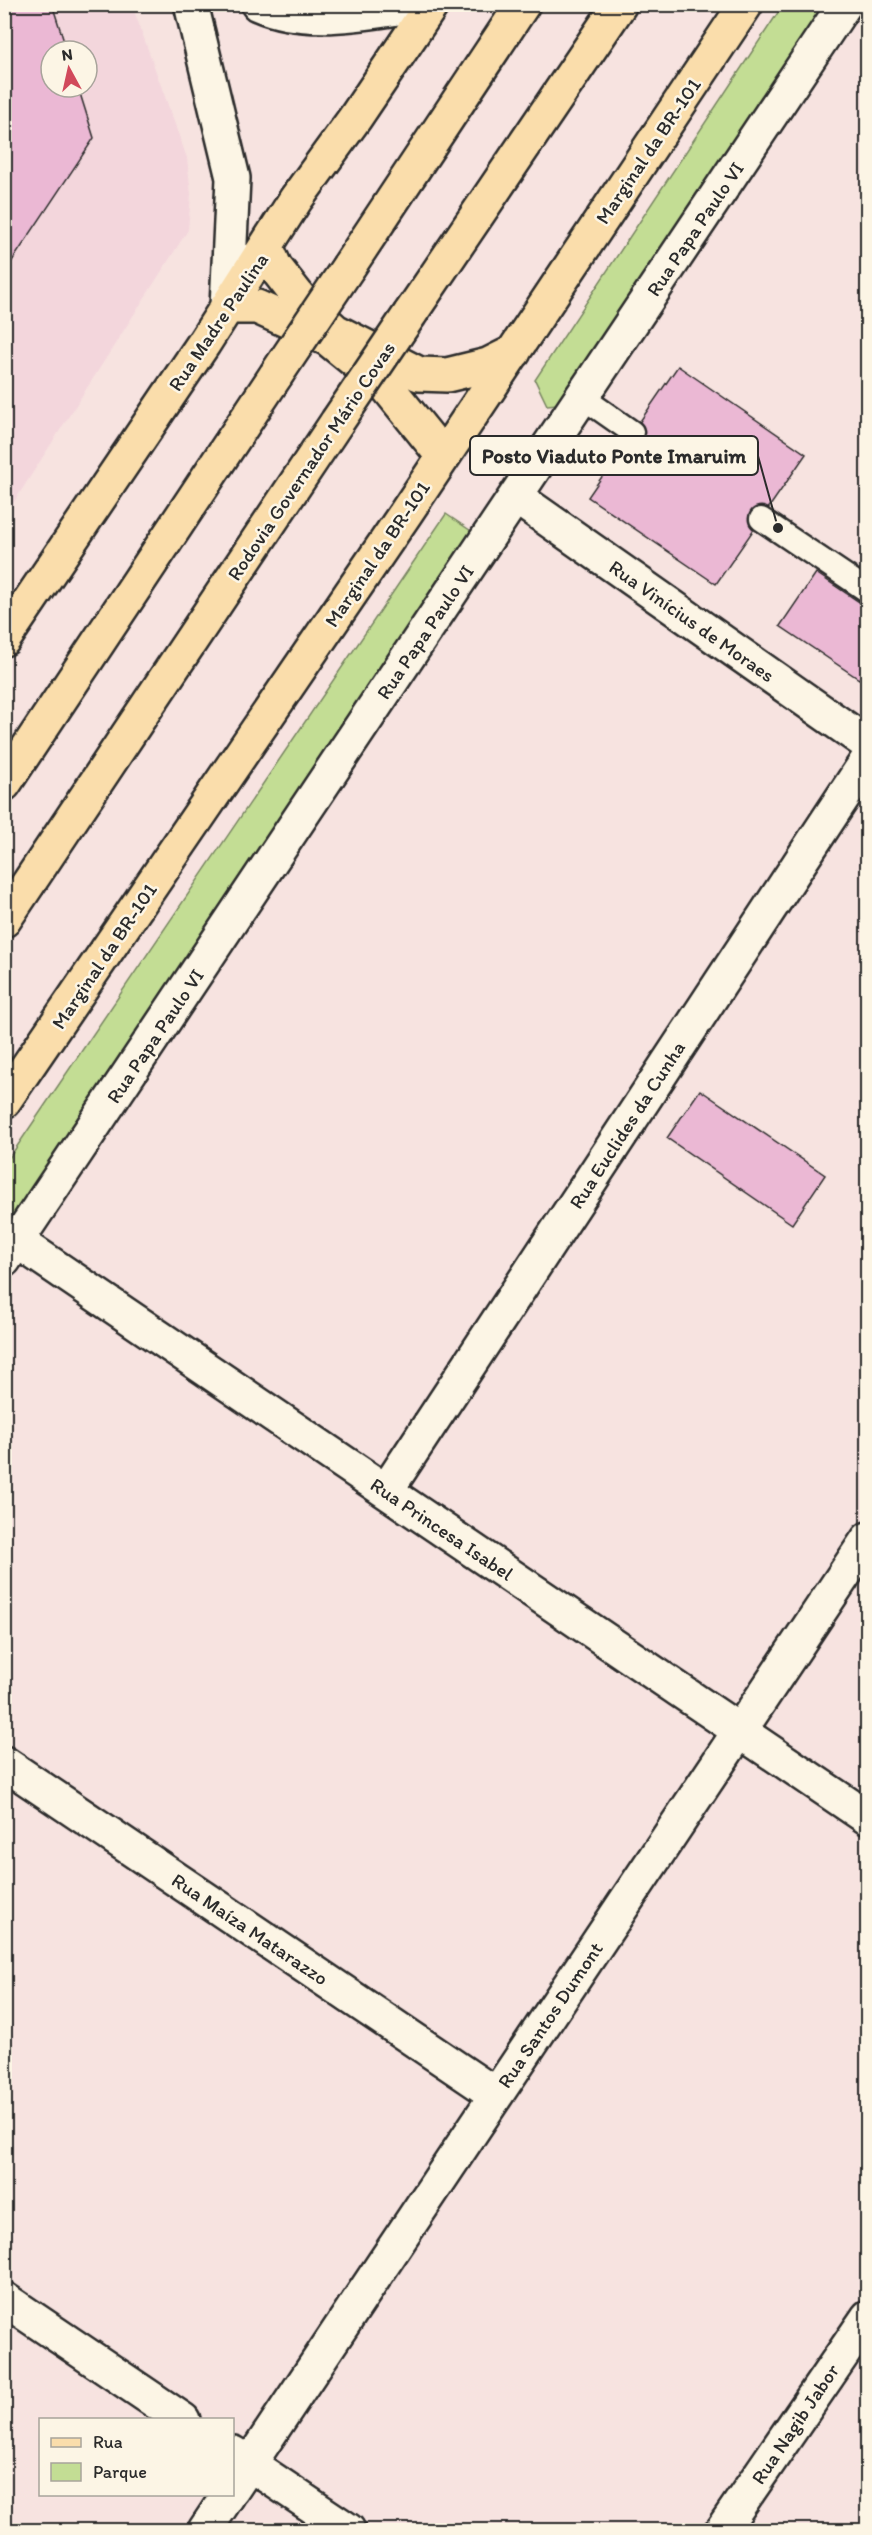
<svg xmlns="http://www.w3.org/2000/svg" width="872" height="2535" font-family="Itim,sans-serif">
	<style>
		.built { fill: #f3d6dc; fill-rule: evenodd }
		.green { fill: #c3dd94; stroke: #778460; stroke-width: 1.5 }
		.building { fill: #ebb8d4; stroke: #2b2b2b; stroke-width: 1.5 }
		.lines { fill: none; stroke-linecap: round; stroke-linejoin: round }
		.lane-casing { stroke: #2b2b2b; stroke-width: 27 }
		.street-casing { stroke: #2b2b2b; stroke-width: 38 }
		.secondary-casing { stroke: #2b2b2b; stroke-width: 38 }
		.primary-casing { stroke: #2b2b2b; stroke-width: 38 }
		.highway-casing { stroke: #2b2b2b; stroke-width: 38 }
		.lane { stroke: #fcf5e5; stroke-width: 22 }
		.street { stroke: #fcf5e5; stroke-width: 33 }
		.secondary { stroke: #fcf5e5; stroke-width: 33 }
		.primary { stroke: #faddab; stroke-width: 33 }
		.highway { stroke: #faddab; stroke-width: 33 }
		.highway-bridge-casing { stroke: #2b2b2b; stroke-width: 38; stroke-linecap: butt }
		.highway-bridge { stroke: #faddab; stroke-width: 33 }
		.labels { text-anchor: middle; stroke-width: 5; stroke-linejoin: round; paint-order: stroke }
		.street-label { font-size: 20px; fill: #2b2b2b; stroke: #fcf5e5 }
		.leader { fill: none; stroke: #2b2b2b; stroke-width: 2 }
		.callout-dot { fill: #2b2b2b; stroke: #fcf5e5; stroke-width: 2 }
		.callout { fill: #fcf5e5; stroke: #2b2b2b; stroke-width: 2 }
		.callout-label { font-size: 21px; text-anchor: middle; font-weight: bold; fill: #2b2b2b }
	</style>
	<rect width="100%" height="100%" fill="#f7e3e0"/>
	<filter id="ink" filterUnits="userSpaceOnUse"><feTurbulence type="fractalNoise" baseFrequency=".0167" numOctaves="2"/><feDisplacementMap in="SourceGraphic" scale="12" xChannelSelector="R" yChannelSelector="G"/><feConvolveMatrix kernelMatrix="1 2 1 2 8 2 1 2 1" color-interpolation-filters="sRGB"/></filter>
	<g filter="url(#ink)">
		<!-- built -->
		<path class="built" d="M5,5H132L187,158L191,194L188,230L5,516ZM51,51H87V87H51Z"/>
		<!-- green -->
		<path class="green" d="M783,5H835L569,403L547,405L535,380Z
			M446,514L477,535L5,1235V1164Z"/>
		<!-- building -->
		<path class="building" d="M4,4H52L67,51H51V87H78L94,138L4,273Z
			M678,366L806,454L716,584L588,497Z
			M816,573L868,608V666L859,679L780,626Z
			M700,1090L825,1175L792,1224L667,1138Z"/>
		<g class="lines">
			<defs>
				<path id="lane" d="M582,397L632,432
					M761,519L868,591"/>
				<path id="street" d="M17,1241L868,1818
					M386,1491L868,759
					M4,1763L496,2095
					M4,2299L183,2420
					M233,2453L348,2530
					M232,2490L868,1539
					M205,2530L229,2494
					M722,2530L868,2317"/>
				<path id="secondary" d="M191,4L233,178L227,307
					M258,4C308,26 371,12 423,4
					M516,497L868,744
					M4,1260L845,4"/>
				<path id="primary" d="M267,248L275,267L300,299L335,331L419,374L447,375L488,365L514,352
					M227,307H257L328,339L388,388L443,456
					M4,639L204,343L296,199L355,118L432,4
					M4,1101L405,514L746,4"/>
				<path id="highway" d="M349,266L523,4
					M410,314L620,4
					M4,784L276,375
					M4,920L337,422"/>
			</defs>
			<!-- lane casing -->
			<use href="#lane" class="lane-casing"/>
			<!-- street casing -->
			<use href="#street" class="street-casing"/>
			<!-- secondary casing -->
			<use href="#secondary" class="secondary-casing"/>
			<!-- primary casing -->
			<use href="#primary" class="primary-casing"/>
			<!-- highway casing -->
			<use href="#highway" class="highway-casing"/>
			<!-- lane -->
			<use href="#lane" class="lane"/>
			<!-- street -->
			<use href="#street" class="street"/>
			<!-- secondary -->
			<use href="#secondary" class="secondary"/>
			<!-- primary -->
			<use href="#primary" class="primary"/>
			<!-- highway -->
			<use href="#highway" class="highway"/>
			<defs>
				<path id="highway-bridge" d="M276,375L349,266
					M337,422L410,314"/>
			</defs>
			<!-- highway-bridge casing -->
			<use href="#highway-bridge" class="highway-bridge-casing"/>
			<!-- highway-bridge -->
			<use href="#highway-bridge" class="highway-bridge"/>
		</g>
	</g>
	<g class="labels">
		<!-- street labels -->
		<g class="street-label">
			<text transform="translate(648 151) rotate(-56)" y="7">Marginal da BR-101</text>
			<text transform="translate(695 229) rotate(-56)" y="7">Rua Papa Paulo VI</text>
			<text transform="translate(218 322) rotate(-56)" y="7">Rua Madre Paulina</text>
			<text transform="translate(311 461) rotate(-56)" y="7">Rodovia Governador Mário Covas</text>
			<text transform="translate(377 554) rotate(-56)" y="7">Marginal da BR-101</text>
			<text transform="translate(692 621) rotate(35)" y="7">Rua Vinícius de Moraes</text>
			<text transform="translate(425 632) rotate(-56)" y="7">Rua Papa Paulo VI</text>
			<text transform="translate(104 956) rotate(-56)" y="7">Marginal da BR-101</text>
			<text transform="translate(155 1036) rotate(-56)" y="7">Rua Papa Paulo VI</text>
			<text transform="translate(627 1125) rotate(-57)" y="7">Rua Euclides da Cunha</text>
			<text transform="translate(442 1529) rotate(34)" y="7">Rua Princesa Isabel</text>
			<text transform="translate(250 1929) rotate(34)" y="7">Rua Maíza Matarazzo</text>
			<text transform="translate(550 2015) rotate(-56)" y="7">Rua Santos Dumont</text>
			<text transform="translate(795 2424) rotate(-56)" y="7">Rua Nagib Jabor</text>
		</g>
	</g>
	<!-- callouts -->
	<path class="leader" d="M778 528L758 456"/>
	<circle class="callout-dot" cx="778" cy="528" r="6"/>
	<rect class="callout" x="470" y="436" width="288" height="39" rx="6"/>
	<g class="callout-label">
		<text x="614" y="463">Posto Viaduto Ponte Imaruim</text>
	</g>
	<!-- margin -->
	<rect width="872" height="2535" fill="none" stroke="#fcf5e5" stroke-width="24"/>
	<rect x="12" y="12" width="848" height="2511" fill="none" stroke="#2b2b2b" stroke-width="2" filter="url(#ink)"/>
	<!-- legend -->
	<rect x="39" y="2418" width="195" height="78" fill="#fcf5e5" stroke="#a8a49b" stroke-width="1.5"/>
	<rect x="51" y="2438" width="30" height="9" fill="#faddab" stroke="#a8a49b" stroke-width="1.5"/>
	<text x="93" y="2448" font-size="18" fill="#2b2b2b">Rua</text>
	<rect x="51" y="2463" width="30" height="18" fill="#c3dd94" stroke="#a8a49b" stroke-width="1.5"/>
	<text x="93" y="2478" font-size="18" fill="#2b2b2b">Parque</text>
	<!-- north arrow -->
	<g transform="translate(69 69) rotate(352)"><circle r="28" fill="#fcf5e5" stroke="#a8a49b" stroke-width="1.5"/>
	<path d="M0-4.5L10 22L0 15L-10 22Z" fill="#d1495b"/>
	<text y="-9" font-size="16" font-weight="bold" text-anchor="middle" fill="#2b2b2b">N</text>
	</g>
</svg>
